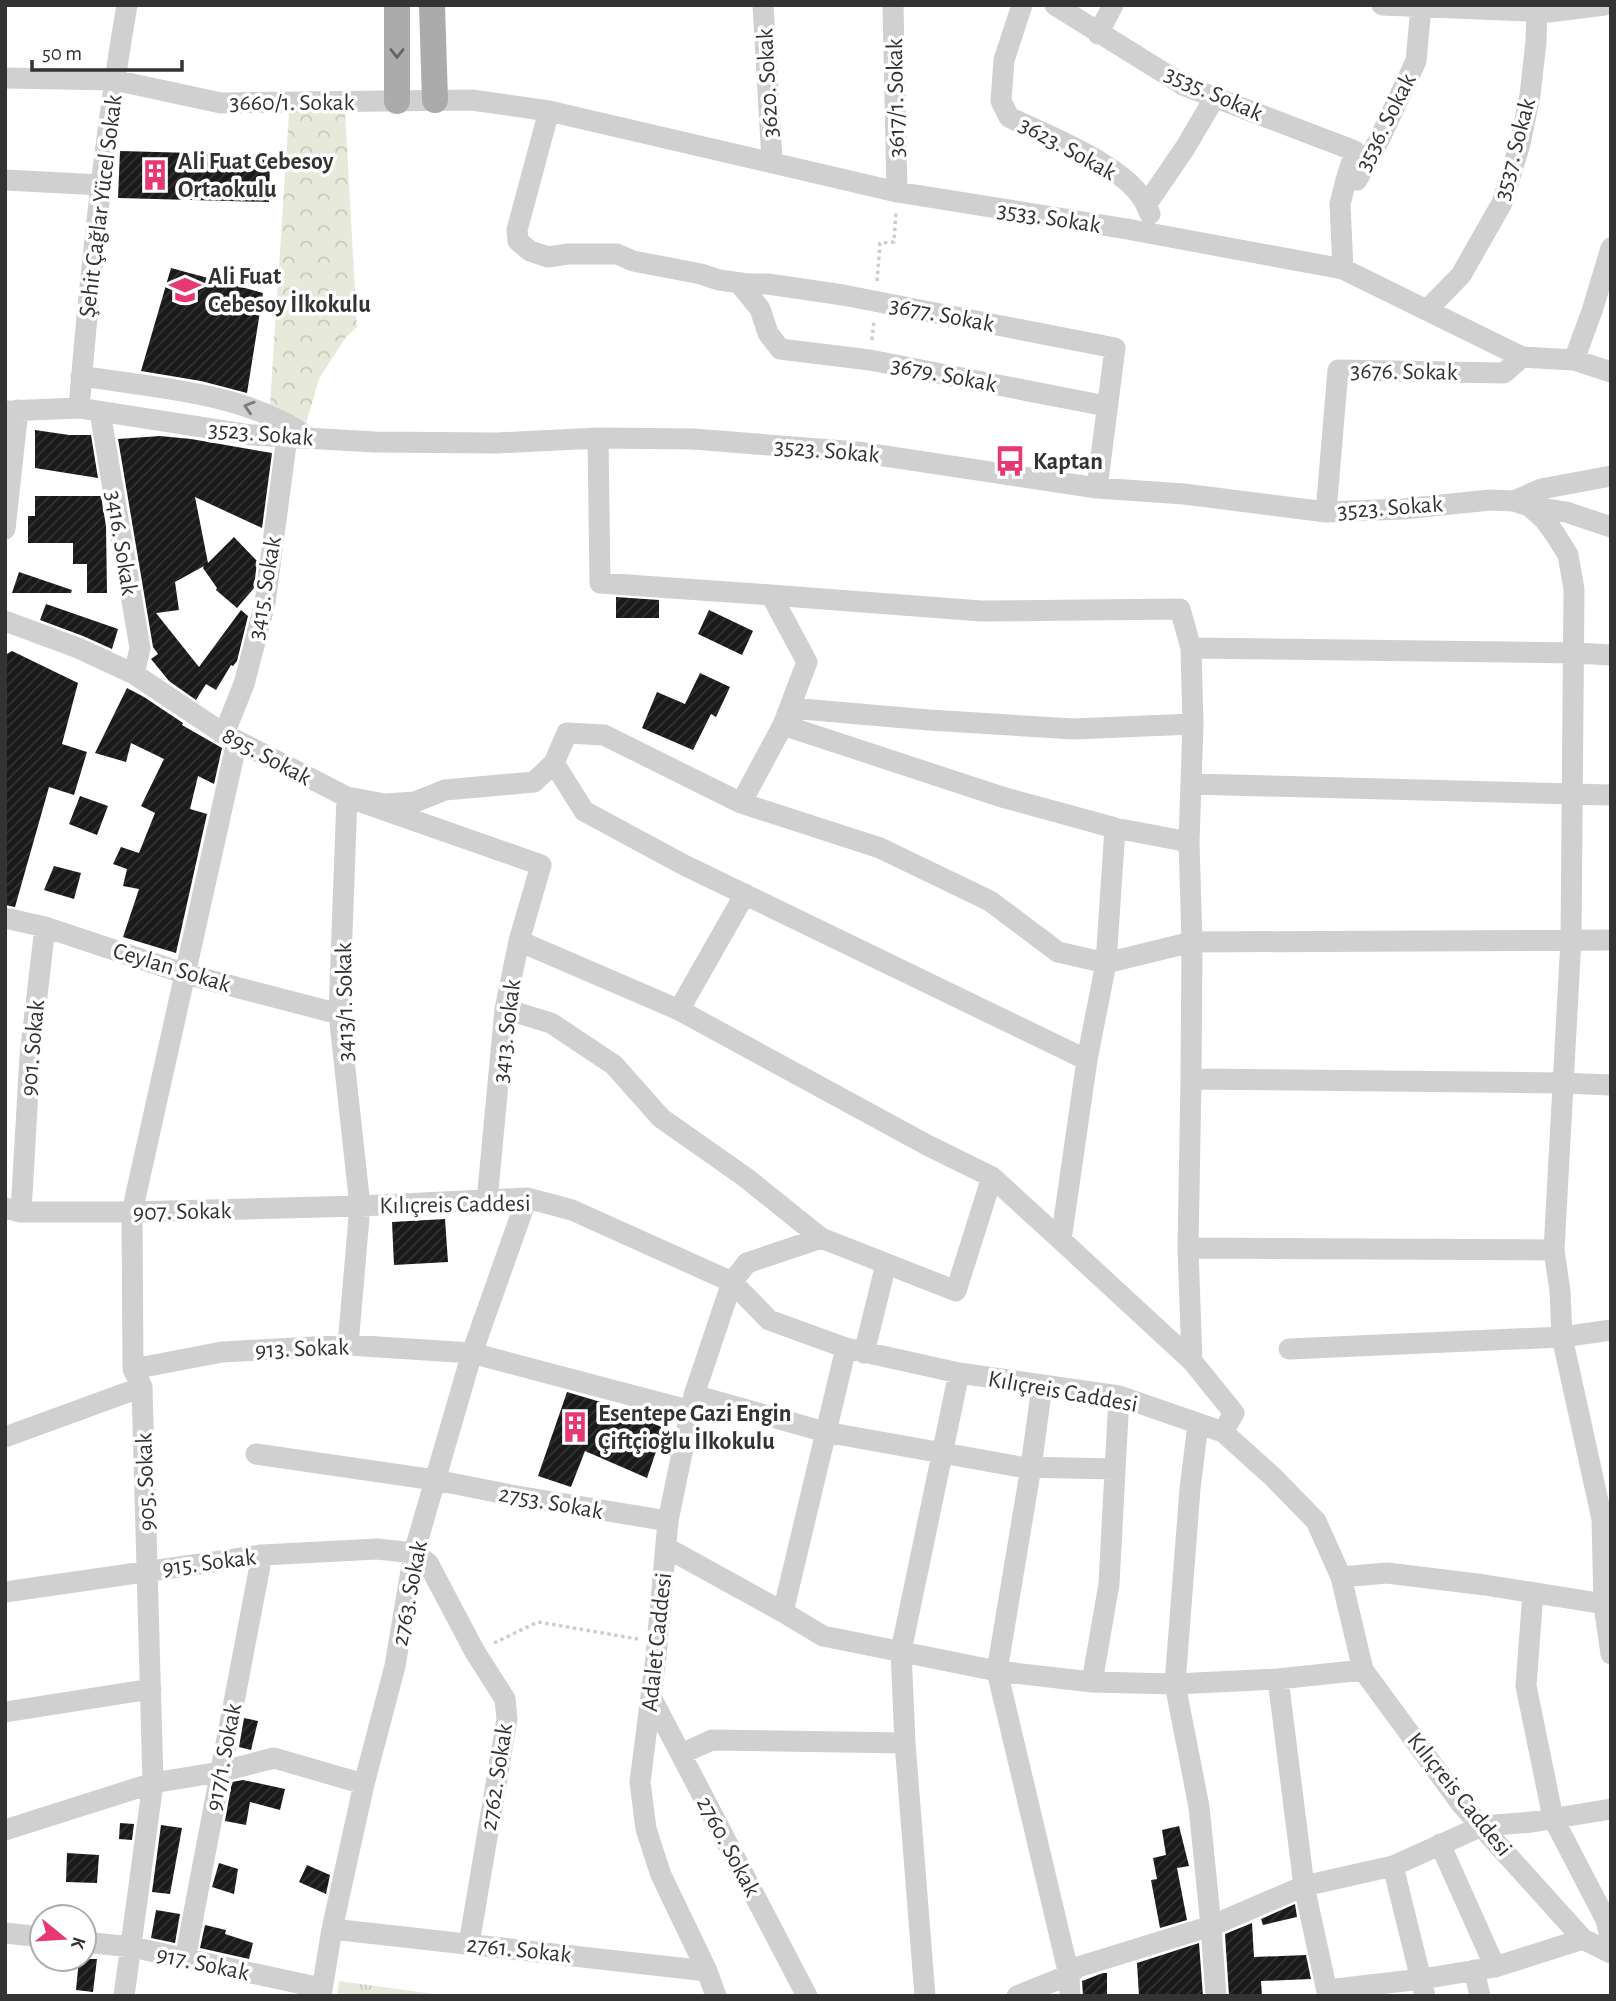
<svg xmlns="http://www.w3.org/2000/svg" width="1616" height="2001" font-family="'Alegreya Sans',sans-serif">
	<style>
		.grass { fill: url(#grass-tufts) }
		.park { fill: url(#park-crowns) }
		.building { fill: url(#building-hatch) }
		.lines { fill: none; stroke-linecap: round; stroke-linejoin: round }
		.path { stroke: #cdcdcd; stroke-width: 3.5; stroke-dasharray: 3.5 3.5; stroke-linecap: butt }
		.minor { stroke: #d0d0d0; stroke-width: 21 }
		.major { stroke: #ababab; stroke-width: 26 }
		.oneway { stroke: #636363 }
		.oneway2 { stroke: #7a7a7a }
		.labels { text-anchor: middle; stroke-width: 7; stroke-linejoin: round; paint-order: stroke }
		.street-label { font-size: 24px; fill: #333; stroke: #fff }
		.poi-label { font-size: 24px; font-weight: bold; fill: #333; stroke: #fff; text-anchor: start }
	</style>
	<defs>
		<pattern id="grass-tufts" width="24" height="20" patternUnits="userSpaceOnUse" patternTransform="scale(1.75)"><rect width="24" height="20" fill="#e7eadb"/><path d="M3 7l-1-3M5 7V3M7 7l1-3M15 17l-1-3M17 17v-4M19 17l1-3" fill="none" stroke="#c7c9bc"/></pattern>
		<pattern id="park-crowns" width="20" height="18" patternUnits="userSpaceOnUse" patternTransform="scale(1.75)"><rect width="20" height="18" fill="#e7eadb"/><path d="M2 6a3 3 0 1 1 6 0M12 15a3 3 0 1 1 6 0" fill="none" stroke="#c7c9bc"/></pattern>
		<pattern id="building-hatch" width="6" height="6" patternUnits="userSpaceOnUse" patternTransform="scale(1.75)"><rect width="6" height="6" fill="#1a1a1a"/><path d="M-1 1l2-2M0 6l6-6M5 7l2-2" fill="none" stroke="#333"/></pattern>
	</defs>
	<rect width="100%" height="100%" fill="#fff"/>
	<!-- grass -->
	<path class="grass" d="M339,1981L449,1996H337Z"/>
	<!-- park -->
	<path class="park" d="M345,111L357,327L346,337L319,379L305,427L269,420L289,112Z"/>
	<!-- building -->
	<path class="building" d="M120,151L270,155L269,202L118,198Z
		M171,268L263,293L247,393L201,381L141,371Z
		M35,430L69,435H91L98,478L35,468Z
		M160,436L191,439L272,453L262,528L195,497L208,563L234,537L257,561L254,588L237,608L216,590L217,588L203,568L204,566L175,582L179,610L156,613L199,667L241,610L248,616L237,661L233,666L231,665L216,690L206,684L196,700L169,681L151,659L158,654L153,647L118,439Z
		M35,496H101L106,526L107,593H87V564H73V543H28V516H35Z
		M19,572L72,590L71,593H12Z
		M616,597L659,600V618H616Z
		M46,604L118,629L112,649L83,636L40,620Z
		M709,610L753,631L742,655L698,634Z
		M12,651L78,683L62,744L87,752L74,795L49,787L15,907L5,905V655Z
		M700,673L730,687L716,717L711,714L693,750L642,728L657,692L685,704Z
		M127,688L144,697L183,723L182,725L222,748L214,784L198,776L190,809L207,814L176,953L123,937L139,889L123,886L127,869L113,864L121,847L139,853L155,813L141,806L164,759L131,743L126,762L95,753Z
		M80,796L108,806L97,835L69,824Z
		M54,866L81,873L74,899L44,890Z
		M445,1219L448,1262L394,1265L392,1222Z
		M567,1392L604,1403L664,1428L647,1478L585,1451L571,1487L538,1476Z
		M244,1718L258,1721L251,1750L239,1747Z
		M243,1780L285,1789L280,1810L250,1802L246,1825L225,1821L232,1782Z
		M120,1823L134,1824L132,1840L119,1839Z
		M161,1825L182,1828L170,1894L152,1892Z
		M1179,1826L1189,1866L1177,1868L1187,1920L1160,1928L1151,1880L1157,1879L1153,1858L1166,1855L1162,1830Z
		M67,1853L99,1855L97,1883L66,1882Z
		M219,1863L238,1869L234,1894L212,1887Z
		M307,1865L330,1875L326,1894L299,1882Z
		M1295,1904L1297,1917L1263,1925L1261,1919Z
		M156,1910L180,1914L175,1943L151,1938Z
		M1252,1923L1254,1957L1306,1955L1311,1979L1261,1981L1262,1996H1229L1225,1934Z
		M205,1925L226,1930L225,1934L253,1943L249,1959L200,1948Z
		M1199,1943L1203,1996H1139L1137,1963Z
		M79,1959H97L93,1992L76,1990Z
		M1103,1973H1107V1996H1083L1082,1981Z"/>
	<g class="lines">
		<!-- path -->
		<path class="path" d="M877,281L880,243L894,242L896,211
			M872,340L874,320
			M494,1643L538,1622L638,1639"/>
		<!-- minor -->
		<path class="minor" d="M763,5L772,161
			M893,5L897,192
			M1022,5L1004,60L1001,101L1009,117C1046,135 1130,167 1146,205
			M1055,5L1185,86L1355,151L1346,180
			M1382,5L1549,12L1605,5
			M1098,34L1113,5
			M5,78L114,80L221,103L472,100L549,111L897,192L1127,229L1343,269L1522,357L1574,360L1611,372
			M549,111L517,230L518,241L530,251L548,257L568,254H617L633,261L701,274L719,280L748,284H768L843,295L1115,348L1097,488
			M5,180L102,185
			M1150,214L1146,205L1185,148L1215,97
			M1343,269L1340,204L1346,180H1357L1381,136L1416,61L1421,7
			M739,283L760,309L768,333L780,349L870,360L1106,406
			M1427,310L1461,275L1502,203L1520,144L1530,95L1536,42L1537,5
			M1574,360L1592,311L1611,248
			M81,376C156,388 245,392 308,437
			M79,408C90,273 104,138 127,5
			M5,411L79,408L252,435L375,442L497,443L598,438L693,439L858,452L1097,488L1184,494L1326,512L1403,509L1490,500L1514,501L1529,506L1544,519L1555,534L1568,555L1574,589L1571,939L1554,1250L1560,1291L1562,1337L1602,1519L1604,1605L1611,1654
			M100,412L140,648L134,674
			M598,438L600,583L771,595
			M1514,501L1541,489L1611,476
			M1529,506L1566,512L1611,527
			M1326,512L1338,370L1504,373L1522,357
			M5,529L18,410
			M5,621L78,648L134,674L224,734L347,797L541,865L519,941L505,1009L487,1201
			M1191,648L1575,653L1611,655
			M790,708L929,720L1074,729L1193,724
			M783,725L1002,797L1115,828L1106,963L1087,1060L1061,1240L1192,1361L1234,1413L1223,1432
			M224,734L244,684L265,603L287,437
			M554,763L584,811L684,865L1087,1060
			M1191,784L1611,795
			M741,803L783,725L807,662L771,595L981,611L1180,609L1191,648L1193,724L1189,842L1192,942L1191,1079L1562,1083L1611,1085
			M1115,828L1189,842
			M5,918L45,927L186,974L339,1014
			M519,941L679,1010L927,1145L992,1177L1061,1240
			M505,1009L551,1023L614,1065L661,1118L745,1177L821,1238
			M679,1010L745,894
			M1191,1079L1188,1248L1192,1361
			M5,1208L21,1212H132L360,1206L527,1198L572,1210L732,1282L769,1320L846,1348L959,1373L1119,1396L1223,1432L1273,1477L1316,1521L1341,1577L1363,1670L1462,1805L1583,1939L1611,1953
			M21,1212L30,1056L45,927
			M1188,1248L1554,1250
			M348,1345L360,1206L339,1014L347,797L385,804L415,802L445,790L534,782L554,763L567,733L604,735L741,803L880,848L990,901L1058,952L1106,963L1192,942L1611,940
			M1289,1349L1562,1337L1611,1330
			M864,1353L886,1264
			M133,1369L222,1352L348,1345L472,1353L691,1411
			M1042,1386L1031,1467L997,1671L1069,1975L1070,1996
			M694,1395L825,1432L1021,1467L1115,1469
			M1198,1424L1190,1489L1175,1684L1199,1807L1211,1926L1216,1996
			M5,1437L142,1387
			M256,1454L435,1480L511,1495L668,1521
			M667,1548L783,1612L823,1636L997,1671L1092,1682L1175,1684L1278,1679L1363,1670
			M1341,1577L1387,1573L1485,1585L1611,1605
			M5,1592L262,1555L377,1549L414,1553L428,1563L475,1652L505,1699L507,1719L469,1944
			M1533,1593L1526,1686L1553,1818L1606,1920L1611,1941
			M783,1612L846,1348
			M1278,1679L1304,1886L1328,1996
			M1092,1682L1109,1584L1119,1396
			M651,1697L807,1996
			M5,1712L151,1689
			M681,1754L712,1740L905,1743
			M5,1830L153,1783L220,1772L274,1758L364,1784
			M1393,1866L1425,1996
			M332,1929L707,1971
			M5,1933L42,1937
			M84,1942L132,1947L321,1988
			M185,1959L262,1555
			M1495,1967L1583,1939
			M1474,1970L1480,1996
			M1327,1990L1422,1979L1495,1967L1440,1844
			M124,1996L153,1783L142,1387L133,1369L132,1212L237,741
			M321,1996L332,1929L364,1784L395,1666L414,1553L472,1353L527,1198
			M716,1996L707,1971L661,1875L646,1829L640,1782L656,1657L668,1521L694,1395L732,1282L747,1263L821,1238L956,1291L992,1177
			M925,1996L905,1743L901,1651L959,1373
			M1017,1996L1069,1975L1078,1967L1211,1926L1304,1886L1393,1866L1482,1826L1532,1822L1611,1809"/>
		<!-- major -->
		<path class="major" d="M397,5V101
			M432,5L435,100"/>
	</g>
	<!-- one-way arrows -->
	<defs><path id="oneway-chevron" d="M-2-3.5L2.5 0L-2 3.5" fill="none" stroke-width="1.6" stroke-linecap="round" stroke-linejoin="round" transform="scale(1.75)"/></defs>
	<use class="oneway" href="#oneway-chevron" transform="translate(397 53) rotate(90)"/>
	<use class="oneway2" href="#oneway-chevron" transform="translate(249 407) rotate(-163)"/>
	<!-- icons -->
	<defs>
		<symbol id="building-bare" viewBox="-9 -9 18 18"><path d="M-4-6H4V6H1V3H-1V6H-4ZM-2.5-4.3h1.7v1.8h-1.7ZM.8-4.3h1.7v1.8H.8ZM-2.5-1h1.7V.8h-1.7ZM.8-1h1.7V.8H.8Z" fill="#e73871" stroke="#fff" stroke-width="2.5" paint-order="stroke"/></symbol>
		<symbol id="school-bare" viewBox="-9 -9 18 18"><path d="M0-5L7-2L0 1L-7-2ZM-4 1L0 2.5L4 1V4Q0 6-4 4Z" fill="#e73871" stroke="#fff" stroke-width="2.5" paint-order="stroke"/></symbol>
		<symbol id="bus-bare" viewBox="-9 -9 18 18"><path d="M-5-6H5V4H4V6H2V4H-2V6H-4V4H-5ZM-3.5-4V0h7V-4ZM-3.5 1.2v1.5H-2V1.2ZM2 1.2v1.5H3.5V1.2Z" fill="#e73871" stroke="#fff" stroke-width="2.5" paint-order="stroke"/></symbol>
	</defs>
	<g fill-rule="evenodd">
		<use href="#building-bare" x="133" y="153" width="44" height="44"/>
		<use href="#school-bare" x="163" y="268" width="44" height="44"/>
		<use href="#bus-bare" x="988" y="439" width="44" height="44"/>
		<use href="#building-bare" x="553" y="1405" width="44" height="44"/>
	</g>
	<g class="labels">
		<!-- street labels -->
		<g class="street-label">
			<text transform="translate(767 83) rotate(-93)" y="8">3620. Sokak</text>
			<text transform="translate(1214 93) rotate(24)" y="8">3535. Sokak</text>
			<text transform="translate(895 98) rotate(-91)" y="8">3617/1. Sokak</text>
			<text x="292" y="110">3660/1. Sokak</text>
			<text transform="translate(1385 122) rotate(-63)" y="8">3536. Sokak</text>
			<text transform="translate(1068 148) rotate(29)" y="8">3623. Sokak</text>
			<text transform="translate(1514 149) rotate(-75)" y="8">3537. Sokak</text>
			<text transform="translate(100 206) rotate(-83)" y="8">Şehit Çağlar Yücel Sokak</text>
			<text transform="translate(1049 217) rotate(9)" y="8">3533. Sokak</text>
			<text transform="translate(942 314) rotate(11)" y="8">3677. Sokak</text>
			<text transform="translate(1404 371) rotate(1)" y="8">3676. Sokak</text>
			<text transform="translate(944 374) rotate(11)" y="8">3679. Sokak</text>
			<text transform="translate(261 433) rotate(5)" y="8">3523. Sokak</text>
			<text transform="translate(827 450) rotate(5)" y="8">3523. Sokak</text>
			<text transform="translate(1390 507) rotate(-4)" y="8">3523. Sokak</text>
			<text transform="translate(122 543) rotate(81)" y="8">3416. Sokak</text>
			<text transform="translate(264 588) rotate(-80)" y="8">3415. Sokak</text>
			<text transform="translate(267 756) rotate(28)" y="8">895. Sokak</text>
			<text transform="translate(172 967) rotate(17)" y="8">Ceylan Sokak</text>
			<text transform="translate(344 1002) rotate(-91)" y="8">3413/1. Sokak</text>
			<text transform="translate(506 1031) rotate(-83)" y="8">3413. Sokak</text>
			<text transform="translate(32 1048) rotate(-85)" y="8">901. Sokak</text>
			<text transform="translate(455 1204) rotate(-1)" y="8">Kılıçreis Caddesi</text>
			<text transform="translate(182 1211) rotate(-1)" y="8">907. Sokak</text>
			<text transform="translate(302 1348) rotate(-2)" y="8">913. Sokak</text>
			<text transform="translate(1063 1391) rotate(10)" y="8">Kılıçreis Caddesi</text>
			<text transform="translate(145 1482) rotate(-92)" y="8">905. Sokak</text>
			<text transform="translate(551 1502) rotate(10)" y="8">2753. Sokak</text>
			<text transform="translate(209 1562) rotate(-7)" y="8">915. Sokak</text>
			<text transform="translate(409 1593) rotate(-79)" y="8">2763. Sokak</text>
			<text transform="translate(656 1642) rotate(-84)" y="8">Adalet Caddesi</text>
			<text transform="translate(223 1757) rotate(-79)" y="8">917/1. Sokak</text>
			<text transform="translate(496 1777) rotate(-81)" y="8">2762. Sokak</text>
			<text transform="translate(1460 1794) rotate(51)" y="8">Kılıçreis Caddesi</text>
			<text transform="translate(729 1846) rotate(62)" y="8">2760. Sokak</text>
			<text transform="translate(519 1949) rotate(6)" y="8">2761. Sokak</text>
			<text transform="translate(203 1963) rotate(12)" y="8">917. Sokak</text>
		</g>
		<!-- poi labels -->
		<g class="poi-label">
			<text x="178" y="169">Ali Fuat Cebesoy<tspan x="178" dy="28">Ortaokulu</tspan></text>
			<text x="208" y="284">Ali Fuat<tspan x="208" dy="28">Cebesoy İlkokulu</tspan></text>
			<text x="1033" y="469">Kaptan</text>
			<text x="598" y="1421">Esentepe Gazi Engin<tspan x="598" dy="28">Çiftçioğlu İlkokulu</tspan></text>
		</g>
	</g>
	<!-- border -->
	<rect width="1616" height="2001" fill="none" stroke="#333333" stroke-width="14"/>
	<!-- north arrow -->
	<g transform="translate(63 1938) rotate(108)"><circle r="33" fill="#ffffff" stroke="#adadad" stroke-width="2"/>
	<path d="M0-5L12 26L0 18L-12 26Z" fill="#e73871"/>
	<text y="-10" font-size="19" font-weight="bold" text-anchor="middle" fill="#333333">K</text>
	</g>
	<!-- scale -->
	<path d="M32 60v10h150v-10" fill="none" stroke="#333333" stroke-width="3.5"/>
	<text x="42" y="60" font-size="21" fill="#333333" stroke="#ffffff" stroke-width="5" paint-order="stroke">50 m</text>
</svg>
